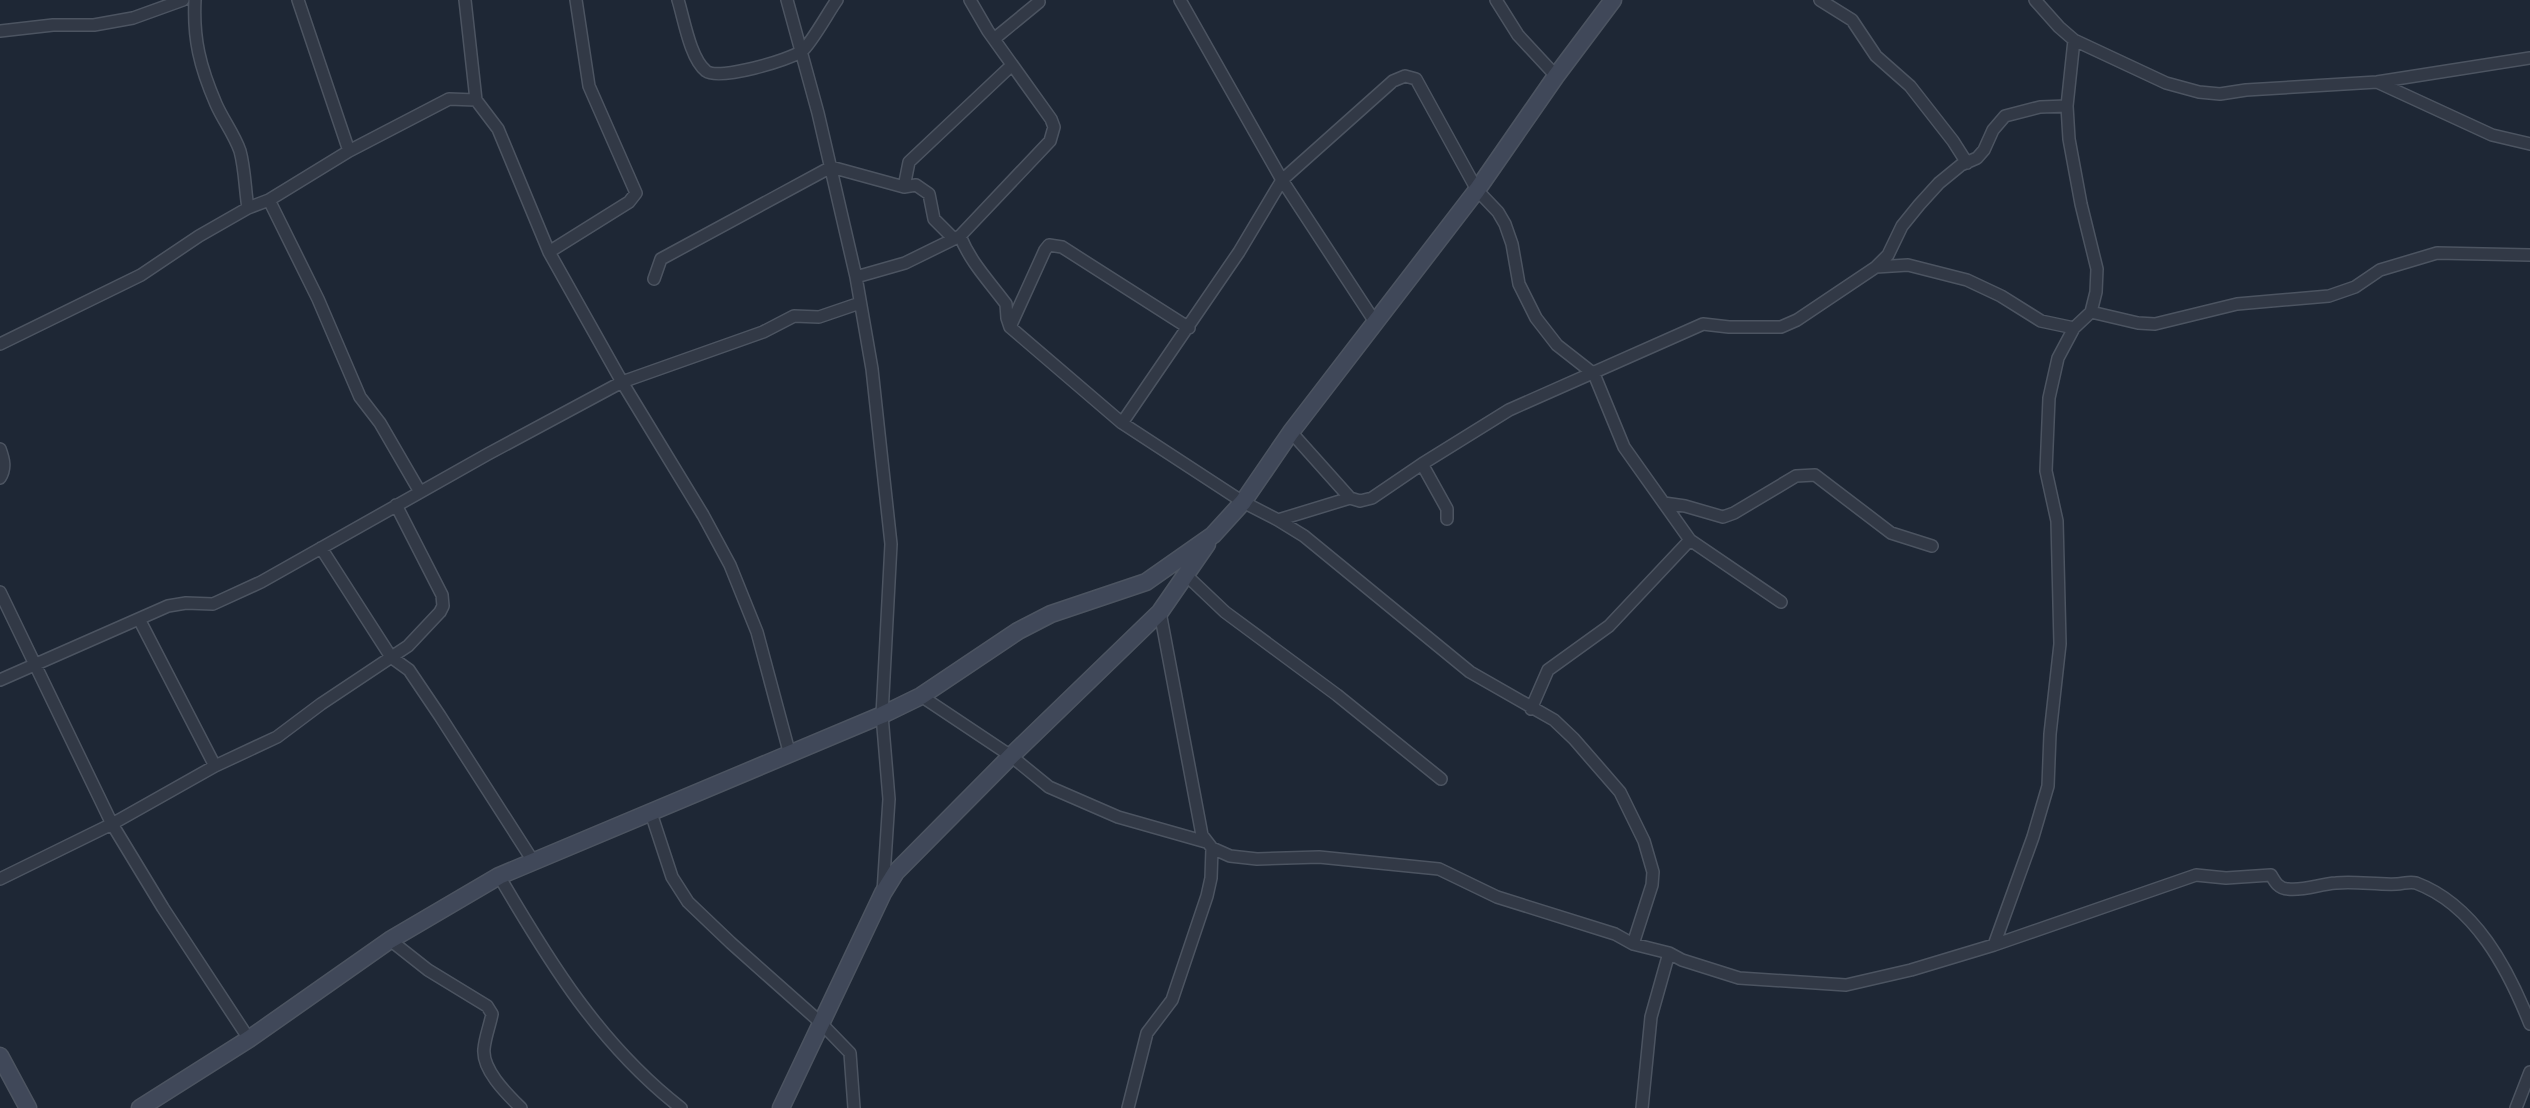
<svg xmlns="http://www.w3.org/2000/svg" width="2530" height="1108" font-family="Jost,sans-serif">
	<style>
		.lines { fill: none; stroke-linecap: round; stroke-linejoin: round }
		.street-casing { stroke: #4c5461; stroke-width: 14 }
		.secondary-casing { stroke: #4c5461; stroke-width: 19 }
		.street { stroke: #323946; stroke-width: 11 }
		.secondary { stroke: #404859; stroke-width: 16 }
	</style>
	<rect width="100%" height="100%" fill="#1e2735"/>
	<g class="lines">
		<defs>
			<path id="street" d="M195,0C193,39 200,67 216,104C223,120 234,134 240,151C245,169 245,190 248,208
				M298,0L349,151
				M465,0L476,100L498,129L549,252L622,382L703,515L730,565L757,632L790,755
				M678,0C684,19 690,58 706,71C719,81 789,60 802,51C811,44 829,11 837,0
				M787,0L818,113L856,277L872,369L891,544L882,715L889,799L883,892
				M1180,0L1282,180L1375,322
				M1496,0L1518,35L1556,76
				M1820,0L1852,20L1876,56L1910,86L1953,141L1967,163
				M2035,0L2059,27L2074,40L2166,83L2199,92L2220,94L2246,90L2377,82L2530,58
				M0,31L53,25H94L133,18L183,0
				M994,39L1039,2
				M2377,82L2492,135L2530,144
				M269,200L318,299L360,397L380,423L420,492
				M960,236C971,263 989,281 1006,304L1007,318L1010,327L1122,423L1243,502L1278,520L1304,536L1470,672L1554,720L1574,739L1620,792L1644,841L1653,872L1652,885L1633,944
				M954,239L934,219L929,194L916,185L904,187L909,162L1012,65
				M549,252L629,202L636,193L589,86L576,0
				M1876,267L1888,255L1902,226L1919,205L1939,183L1961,165L1977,158L1984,150L1993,130L2005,116L2040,107L2067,106
				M856,277L905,263L960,236L1050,141L1054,127L1051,119L988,31L970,0
				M654,279L661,259L831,167L904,187
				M2091,312L2138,323L2155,324L2237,304L2329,296L2355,287L2380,270L2437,253L2530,255
				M1010,327L1045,250L1049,245L1062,247L1189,328
				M0,344L141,275L199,236L248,208L269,200L349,151L449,99L476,100
				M1122,423L1239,252L1282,180L1393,81L1405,76L1416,79L1477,190L1498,212L1505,224L1512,244L1519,284L1536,318L1557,345L1594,374L1624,447L1690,540L1781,602
				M1291,432L1350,498
				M0,449C4,460 6,468 0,478
				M1422,464L1447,509V519
				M1664,503L1685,506L1723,517L1734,513L1796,476L1815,475L1891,533L1932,546
				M1278,520L1350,498L1360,501L1372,498L1422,464L1509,410L1703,324L1729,327H1781L1797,320L1876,267L1908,265L1967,280L2001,296L2041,321L2074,328
				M321,548L391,657L409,670L440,716L533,861
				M1186,575L1225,612L1337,695L1441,779
				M0,592L112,824L163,908L249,1039
				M1160,612L1202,835L1212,848L1230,856L1257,859L1319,857L1439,869L1497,897L1615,934L1633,944L1669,953L1682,960L1739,978L1846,985L1911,970L1994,945L2196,875L2226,878L2271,875C2275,882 2279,889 2288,889C2304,891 2320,884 2336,883C2356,881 2377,885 2397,884C2403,884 2409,881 2416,883C2475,905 2508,969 2530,1024
				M139,619L215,766
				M0,680L168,606L186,603L213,604L261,582L488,454L622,382L763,332L794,316L819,317L860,303
				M921,696L1011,756L1049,787L1118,817L1206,842
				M1531,709L1548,670L1609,626L1690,540
				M651,813L672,877L688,902L731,943L820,1022L850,1053L854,1108
				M499,876C550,963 600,1045 681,1108
				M0,879L112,824L215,766L277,737L321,704L408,646L440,612L443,606L442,595L396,505
				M390,940L428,970L487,1006L492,1014C490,1025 485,1037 484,1049C482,1070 507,1094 521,1108
				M1994,945L2033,837L2048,786L2050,734L2060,644L2057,521L2046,471L2049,398L2058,358L2074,328L2091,312L2096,292L2097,269L2081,204L2069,139L2067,106L2074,40
				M1128,1108L1147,1033L1172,1000L1207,896L1211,878L1212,848
				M1642,1108L1651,1017L1669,953
				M2516,1108L2530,1072"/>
			<path id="secondary" d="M0,1056L28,1108
				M140,1108L249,1039L390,940L499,876L882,715L921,696L1018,631L1051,614L1146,582L1213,535L1243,502L1291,432L1477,190L1556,76L1613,0
				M781,1108L883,893L896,872L1011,756L1160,612L1207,544"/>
		</defs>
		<!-- street casing -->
		<use href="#street" class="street-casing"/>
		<!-- secondary casing -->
		<use href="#secondary" class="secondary-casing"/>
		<!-- street -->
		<use href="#street" class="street"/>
		<!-- secondary -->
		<use href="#secondary" class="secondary"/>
	</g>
</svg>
